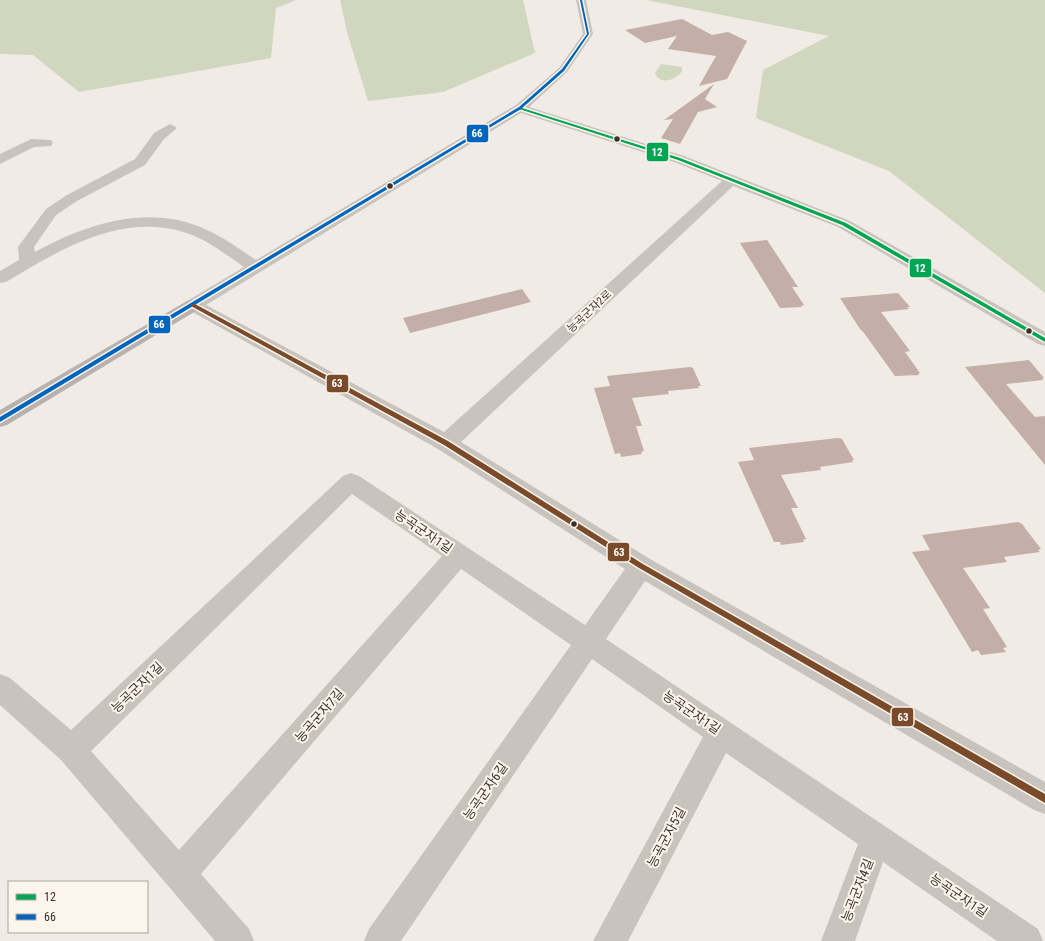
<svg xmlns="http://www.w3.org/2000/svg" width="1045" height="941" font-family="'Roboto Condensed','Noto Sans KR',sans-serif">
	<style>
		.green { fill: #d1d6bf }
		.building { fill: #c3afa7 }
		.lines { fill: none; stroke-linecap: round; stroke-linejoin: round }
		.minor { fill: #c9c3be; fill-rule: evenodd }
		.major { fill: #b8b1ad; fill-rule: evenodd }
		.bus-1-casing { stroke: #fbf5ee; stroke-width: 3 }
		.bus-2-casing { stroke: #fbf5ee; stroke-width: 3 }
		.bus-3-casing { stroke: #fbf5ee; stroke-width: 3 }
		.bus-1 { fill: #00a651; fill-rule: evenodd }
		.bus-2 { fill: #0065bd; fill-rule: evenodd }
		.bus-3 { fill: #7a4b2a; fill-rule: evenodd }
		.bus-dot { fill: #3b302b; stroke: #fbf5ee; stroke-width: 1.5 }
		.labels { text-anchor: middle; stroke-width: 4; stroke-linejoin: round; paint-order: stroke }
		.street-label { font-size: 11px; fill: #3b302b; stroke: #fbf5ee }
		.near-street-label { font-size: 13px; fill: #3b302b; stroke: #fbf5ee }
		.line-badge { stroke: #fbf5ee; stroke-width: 1.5 }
		.badge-label { font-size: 11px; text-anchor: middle; font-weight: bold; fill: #fff }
	</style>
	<rect width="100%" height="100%" fill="#f0ebe5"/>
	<!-- green -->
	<path class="green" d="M0,0H296L276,8L271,58L79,92L33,55L0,54Z
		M340,0H523L535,53L443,92L368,101L347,32Z
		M646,0H1045V293L889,171L756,118L763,70L829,36Z
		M661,64L682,67V71C676,80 660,86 655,73Z"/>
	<!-- building -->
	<path class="building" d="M682,19L712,35L728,32L747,41L727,79L699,86L716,56L668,49L677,36L645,43L625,30Z
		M714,84L705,99L717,107L698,112L680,144L661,138L673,119L664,120Z
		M767,240L798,287H792L804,305L801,306L802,307L780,308L740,243Z
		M522,289L531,302L410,333L403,318Z
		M898,293L910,307H907L909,309L881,312L910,351L905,352L920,373L918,374L919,375L895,376L864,333L860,329L840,298Z
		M1029,360L1044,378H1042L1043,380L1006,384L1035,417L1045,416V465L965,367Z
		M690,367L693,368L701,386H698L699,388L668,391L669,394L632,398L642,426H636L644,451L641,452L642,454L621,457L620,453L615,454L594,388L610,386L607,376Z
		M838,438L842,439L854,460H852L853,462L820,467L821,470L781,475L798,508H791L806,539L803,540L804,542L781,545L780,542H774L738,462L754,460L749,448Z
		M1018,522L1022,524L1041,549L1038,550L1040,552L1004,557L1007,562L963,568L990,608L983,609L1007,647L1003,648L1006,652L981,655L978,650L972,652L912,552L930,550L922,535Z"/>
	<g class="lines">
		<!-- minor -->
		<path class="minor" d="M576,0H586L593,34L567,72L529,107L684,156L850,221L1045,332V346L1038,344L838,227L733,186L461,442L650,559L1045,782V814L1034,810L645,581L606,639L1038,929L1043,941H997L883,862L855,941H821L858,844L726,753L628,941H593L703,737L592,659L401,941H364L369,929L571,645L461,569L201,874L249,929L254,941H215L61,760L0,705V674L10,678L71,730L343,476L351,473L359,476L585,625L625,569L438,449L187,309L184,305L187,301L244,267C225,254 204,237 180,231C117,214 58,251 6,282L0,283V271L19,260L18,247L46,209L67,195L135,159L154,133L170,124L177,128L164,139L145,165L77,201L56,215L34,247L35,252C84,225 143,205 198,226C219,234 238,248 256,260L516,105L559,68L583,34ZM521,113L674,162L722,181L444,432L206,305ZM352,494L442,556L179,850L91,751Z
			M31,139L51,140L53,143L51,146L34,147L0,164V154Z"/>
		<!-- major -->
		<path class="major" d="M193,300L199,301L202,305L199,309L7,425L0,427V410L187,301Z"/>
		<defs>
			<path id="bus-1" d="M519,107L680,158L846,223L1045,338V342L842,225L678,160L519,109Z"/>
			<path id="bus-2" d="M580,0H582L589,34L564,71L521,109L0,422V417L519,107L562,69L587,34Z"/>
			<path id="bus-3" d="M191,304H195L448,441L643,564L1045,794V803L639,568L444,445L191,306Z"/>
		</defs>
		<!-- bus-1 casing -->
		<use href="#bus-1" class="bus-1-casing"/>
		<!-- bus-2 casing -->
		<use href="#bus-2" class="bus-2-casing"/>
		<!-- bus-3 casing -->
		<use href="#bus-3" class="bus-3-casing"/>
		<!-- bus-1 -->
		<use href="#bus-1" class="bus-1"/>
		<!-- bus-2 -->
		<use href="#bus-2" class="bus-2"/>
		<!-- bus-3 -->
		<use href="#bus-3" class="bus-3"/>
	</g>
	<!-- markers -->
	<g class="bus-dot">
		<circle cx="617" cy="139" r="3.5"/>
		<circle cx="390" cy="186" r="3.5"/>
		<circle cx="1029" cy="331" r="3.5"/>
		<circle cx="574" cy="524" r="3.5"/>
	</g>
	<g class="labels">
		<!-- street labels -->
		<g class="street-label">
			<text transform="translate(589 311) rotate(-43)" y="4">능곡군자2로</text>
		</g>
		<!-- near-street labels -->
		<g class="near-street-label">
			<text transform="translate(424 531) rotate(34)" y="5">능곡군자1길</text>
			<text transform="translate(137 687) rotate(-44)" y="5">능곡군자1길</text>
			<text transform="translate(692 712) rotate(34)" y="5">능곡군자1길</text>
			<text transform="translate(319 715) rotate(-49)" y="5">능곡군자7길</text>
			<text transform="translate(485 791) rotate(-55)" y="5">능곡군자6길</text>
			<text transform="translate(666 837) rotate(-62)" y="5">능곡군자5길</text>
			<text transform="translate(857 890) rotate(-69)" y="5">능곡군자4길</text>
			<text transform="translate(959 895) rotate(34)" y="5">능곡군자1길</text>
		</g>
	</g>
	<g class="line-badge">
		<rect x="466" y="124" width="23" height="19" rx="4" fill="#0065bd"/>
		<rect x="646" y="142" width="23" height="20" rx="4" fill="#00a651"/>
		<rect x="909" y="258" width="23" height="20" rx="4" fill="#00a651"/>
		<rect x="148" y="315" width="23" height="19" rx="4" fill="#0065bd"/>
		<rect x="326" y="374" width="23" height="19" rx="4" fill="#7a4b2a"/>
		<rect x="607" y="542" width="23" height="20" rx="4" fill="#7a4b2a"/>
		<rect x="891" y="707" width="23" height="20" rx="4" fill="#7a4b2a"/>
	</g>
	<g class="badge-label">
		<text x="477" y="137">66</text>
		<text x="657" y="156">12</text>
		<text x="920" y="272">12</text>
		<text x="159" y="328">66</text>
		<text x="337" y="387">63</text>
		<text x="619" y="556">63</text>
		<text x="903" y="721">63</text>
	</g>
	<!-- legend -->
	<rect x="8" y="881" width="140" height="52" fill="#fbf5ee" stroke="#aea6a0"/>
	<rect x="16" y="894" width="20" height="6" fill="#00a651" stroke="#aea6a0"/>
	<text x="44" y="901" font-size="12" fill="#3b302b">12</text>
	<rect x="16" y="914" width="20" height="6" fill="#0065bd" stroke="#aea6a0"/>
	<text x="44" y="921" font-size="12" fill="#3b302b">66</text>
</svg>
